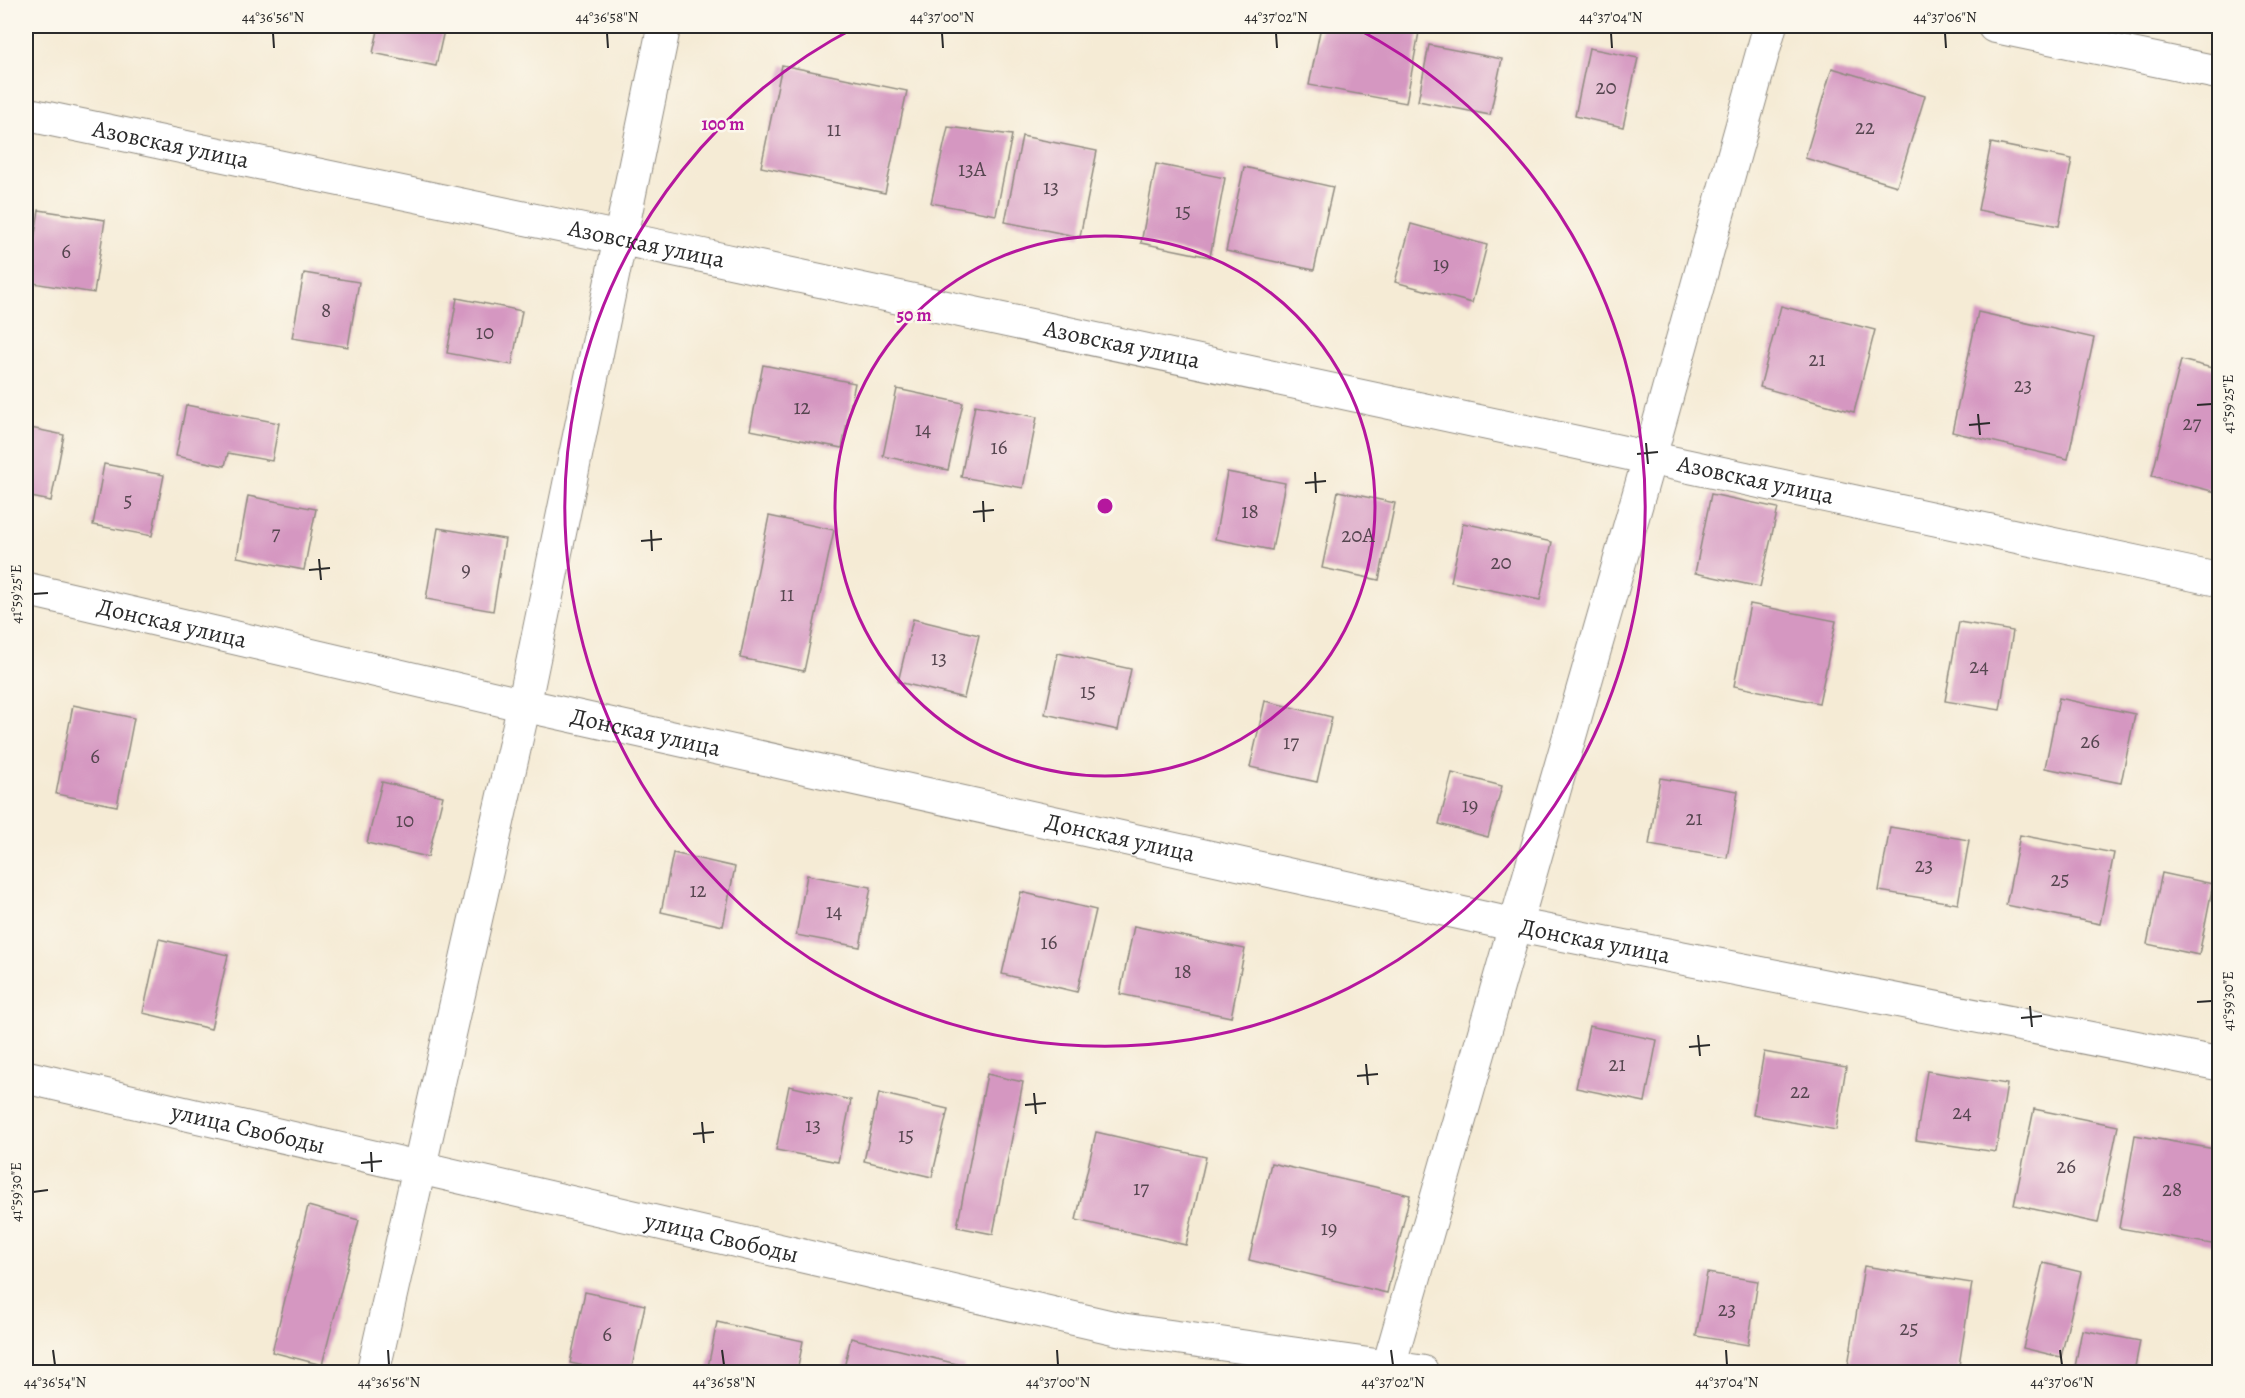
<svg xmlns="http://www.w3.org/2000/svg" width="2245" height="1398" font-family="Alegreya,serif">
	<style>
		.building { fill: #d597c1 }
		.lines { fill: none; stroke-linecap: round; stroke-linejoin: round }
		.minor-casing { stroke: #908b80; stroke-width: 35 }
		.minor { stroke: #fff; stroke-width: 33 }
		.ticks { fill: none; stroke: #2b2b2b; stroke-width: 2 }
		.ring { fill: none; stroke: #b5179e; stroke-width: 3 }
		.labels { text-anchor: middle; stroke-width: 5; stroke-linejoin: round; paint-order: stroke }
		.number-label { font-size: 21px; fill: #564650 }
		.street-label { font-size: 24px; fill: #2b2b2b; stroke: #fbf7ec }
		.centre { fill: #b5179e; stroke: #fbf7ec; stroke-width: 3 }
		.ring-label { font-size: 18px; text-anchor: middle; font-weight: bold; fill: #b5179e; stroke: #fbf7ec; stroke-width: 5; stroke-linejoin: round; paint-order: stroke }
		.neatline { fill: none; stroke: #2b2b2b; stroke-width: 2 }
		.ticks-label { font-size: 15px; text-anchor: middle; fill: #2b2b2b }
	</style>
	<rect width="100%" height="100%" fill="#fbf7ec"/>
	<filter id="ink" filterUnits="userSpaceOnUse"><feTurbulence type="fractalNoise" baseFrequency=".0167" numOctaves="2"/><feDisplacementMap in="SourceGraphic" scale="12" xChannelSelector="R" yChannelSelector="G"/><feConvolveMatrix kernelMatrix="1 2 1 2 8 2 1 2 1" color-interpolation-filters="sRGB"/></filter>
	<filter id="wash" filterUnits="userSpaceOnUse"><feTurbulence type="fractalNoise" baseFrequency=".008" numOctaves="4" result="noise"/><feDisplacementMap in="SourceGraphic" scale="24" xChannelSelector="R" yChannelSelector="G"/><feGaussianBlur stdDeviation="1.35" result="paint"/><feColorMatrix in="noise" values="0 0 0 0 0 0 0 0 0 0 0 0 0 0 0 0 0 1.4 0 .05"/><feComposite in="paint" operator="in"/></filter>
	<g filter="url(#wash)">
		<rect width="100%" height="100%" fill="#f5ebd5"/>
		<g id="blocks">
			<!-- building -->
			<path class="building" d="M379,26H445L436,66L373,53Z
				M1321,26H1385L1419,32L1406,103L1309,85Z
				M1429,45L1502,59L1490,115L1418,101Z
				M1589,48L1638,58L1623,127L1575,116Z
				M782,65L907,91L885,193L761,167Z
				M1832,68L1925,96L1897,186L1805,158Z
				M948,127L1012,135L996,215L931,203Z
				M1022,136L1097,151L1080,237L1005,222Z
				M1991,143L2072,159L2059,226L1978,210Z
				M1156,164L1225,178L1210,257L1141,243Z
				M1244,167L1333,187L1314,270L1226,251Z
				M39,210L105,220L94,293L27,282Z
				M1411,224L1487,245L1472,303L1395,282Z
				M304,273L359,282L348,347L292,338Z
				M457,298L522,311L512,365L447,353Z
				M1781,306L1875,330L1854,412L1760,387Z
				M1978,312L2094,338L2068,459L1952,432Z
				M2181,360L2220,370V493L2152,476Z
				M763,365L855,383L842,448L750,430Z
				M897,389L963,403L948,470L883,456Z
				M186,405L279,423L272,461L228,453L225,466L176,456Z
				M975,405L1037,417L1023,488L961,477Z
				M26,427L64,435L51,501L26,496Z
				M104,464L164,475L152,536L93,525Z
				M1227,472L1285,483L1272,550L1215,539Z
				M1338,491L1395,503L1379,580L1322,568Z
				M1711,494L1778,508L1760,587L1695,573Z
				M248,496L316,509L304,570L237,557Z
				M769,516L834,530L804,671L740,658Z
				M1463,523L1552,542L1540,600L1451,582Z
				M438,528L505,539L493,611L426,599Z
				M1750,604L1836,621L1819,703L1734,686Z
				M913,619L979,635L964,698L898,682Z
				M1959,622L2013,631L2000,710L1945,701Z
				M1058,653L1131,669L1118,730L1045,714Z
				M2059,698L2135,714L2121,783L2045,768Z
				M1265,701L1332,717L1317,782L1250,767Z
				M73,705L134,718L117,806L56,794Z
				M1452,773L1502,786L1488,837L1439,824Z
				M1660,778L1738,791L1727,858L1649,845Z
				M382,782L443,796L428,857L367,843Z
				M1890,827L1969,840L1958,904L1879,891Z
				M2020,835L2114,853L2100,924L2006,905Z
				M673,853L735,867L723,926L661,912Z
				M2162,873L2213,884L2199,955L2147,944Z
				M807,875L871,887L860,947L796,935Z
				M1021,892L1096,910L1077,992L1002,974Z
				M1134,926L1245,949L1231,1017L1120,994Z
				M159,939L228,955L211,1029L143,1013Z
				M1589,1026L1657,1040L1645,1102L1576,1088Z
				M1764,1052L1846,1067L1836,1130L1753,1115Z
				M1927,1071L2007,1084L1996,1152L1916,1140Z
				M987,1074L1023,1082L993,1234L957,1227Z
				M789,1086L851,1100L838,1162L776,1150Z
				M879,1093L948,1109L932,1177L864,1161Z
				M2034,1109L2118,1126L2098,1223L2014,1205Z
				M1096,1132L1206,1157L1186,1245L1076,1220Z
				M2135,1135L2220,1150V1232L2217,1245L2119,1228Z
				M1271,1163L1410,1195L1387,1293L1249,1260Z
				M308,1206L359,1220L322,1365L272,1352Z
				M2043,1263L2081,1272L2061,1357L2023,1348Z
				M1864,1266L1972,1283L1958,1372H1847Z
				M1707,1273L1758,1281L1748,1345L1696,1336Z
				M585,1292L645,1305L631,1372H612L570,1363Z
				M717,1322L803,1341L797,1372H707Z
				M2082,1330L2140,1341L2134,1372H2074Z
				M851,1338L965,1366L963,1372H843Z"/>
		</g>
	</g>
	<g filter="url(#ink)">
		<use href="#blocks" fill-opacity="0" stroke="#908b80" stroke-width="1.5"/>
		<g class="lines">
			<defs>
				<g id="minor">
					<path d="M1994,26L2220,73"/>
					<path id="s1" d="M26,114C758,266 1489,421 2220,580"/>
					<path id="s2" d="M26,589L524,705L1515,925L2220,1064"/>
					<path id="s3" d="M26,1077L1124,1330L1422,1372"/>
					<path d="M373,1372L524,705L664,26"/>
					<path d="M1387,1372L1650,456L1770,26"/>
				</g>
			</defs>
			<!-- minor casing -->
			<use href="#minor" class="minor-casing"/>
			<!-- minor -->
			<use href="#minor" class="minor"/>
		</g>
	</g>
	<!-- ticks -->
	<path class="ticks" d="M273,33L274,48M607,33L608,48M942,33L943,48M1276,33L1277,48M1611,33L1612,48M1945,33L1946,48M2197,405L2212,404M1978,414L1980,435M1969,425L1990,423M1646,443L1648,464M1637,454L1658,452M1315,472L1316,493M1305,483L1326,481M983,501L984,522M973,512L994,510M651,530L652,551M641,541L662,539M319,559L321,580M309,570L330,568M33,594L48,593M2197,1002L2212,1001M2030,1006L2032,1027M2021,1018L2042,1016M1698,1035L1700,1056M1689,1047L1710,1045M1366,1064L1368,1085M1357,1076L1378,1074M1034,1093L1036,1114M1025,1105L1046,1103M702,1122L704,1143M693,1134L714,1132M371,1152L372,1172M361,1163L382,1161M33,1192L48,1190M53,1350L55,1365M388,1350L389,1365M722,1350L724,1365M1057,1350L1058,1365M1391,1350L1393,1365M1726,1350L1727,1365M2060,1350L2062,1365"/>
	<!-- distance rings -->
	<g class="ring">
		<circle cx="1105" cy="506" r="270"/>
		<path d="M1354 27A540 540 0 1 1 856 27"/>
	</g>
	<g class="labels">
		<!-- number labels -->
		<g class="number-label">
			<text x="1606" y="94">20</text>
			<text x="1865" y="134">22</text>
			<text x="834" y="136">11</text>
			<text x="972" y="176">13А</text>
			<text x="1051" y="194">13</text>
			<text x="1183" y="218">15</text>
			<text x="66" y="258">6</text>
			<text x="1441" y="271">19</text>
			<text x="326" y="317">8</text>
			<text x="485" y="339">10</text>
			<text x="1817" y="366">21</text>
			<text x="2023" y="392">23</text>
			<text x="802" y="414">12</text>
			<text x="2192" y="430">27</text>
			<text x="923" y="436">14</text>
			<text x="999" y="454">16</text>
			<text x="128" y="507">5</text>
			<text x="1250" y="518">18</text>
			<text x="276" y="540">7</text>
			<text x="1358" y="542">20А</text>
			<text x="1501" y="569">20</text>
			<text x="466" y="576">9</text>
			<text x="787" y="601">11</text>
			<text x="939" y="665">13</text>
			<text x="1979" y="673">24</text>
			<text x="1088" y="698">15</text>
			<text x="2090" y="748">26</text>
			<text x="1291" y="749">17</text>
			<text x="95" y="763">6</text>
			<text x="1470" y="812">19</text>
			<text x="1694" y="825">21</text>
			<text x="405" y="827">10</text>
			<text x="1924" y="872">23</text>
			<text x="2060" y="886">25</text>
			<text x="698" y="897">12</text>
			<text x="834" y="918">14</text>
			<text x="1049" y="949">16</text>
			<text x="1183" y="978">18</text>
			<text x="1617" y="1071">21</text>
			<text x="1800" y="1098">22</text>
			<text x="1962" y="1119">24</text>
			<text x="813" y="1132">13</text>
			<text x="906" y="1142">15</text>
			<text x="2066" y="1173">26</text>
			<text x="1141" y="1195">17</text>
			<text x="2172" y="1196">28</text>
			<text x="1329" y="1235">19</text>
			<text x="1727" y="1316">23</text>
			<text x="1909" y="1335">25</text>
			<text x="607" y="1341">6</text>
		</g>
		<!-- street labels -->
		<g class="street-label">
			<text dy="8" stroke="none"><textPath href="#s1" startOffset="148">Азовская улица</textPath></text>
			<text dy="8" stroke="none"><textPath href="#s1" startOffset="634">Азовская улица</textPath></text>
			<text dy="8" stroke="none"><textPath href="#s1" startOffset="1120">Азовская улица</textPath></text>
			<text dy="8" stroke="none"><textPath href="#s1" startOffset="1768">Азовская улица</textPath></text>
			<text dy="8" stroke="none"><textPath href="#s2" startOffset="150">Донская улица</textPath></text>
			<text dy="8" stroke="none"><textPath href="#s2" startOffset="636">Донская улица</textPath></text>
			<text dy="8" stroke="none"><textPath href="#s2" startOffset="1122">Донская улица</textPath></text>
			<text dy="8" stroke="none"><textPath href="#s2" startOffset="1608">Донская улица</textPath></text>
			<text dy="8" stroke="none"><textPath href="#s3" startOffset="228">улица Свободы</textPath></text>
			<text dy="8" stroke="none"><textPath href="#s3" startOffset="714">улица Свободы</textPath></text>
		</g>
	</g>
	<circle cx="1105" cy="506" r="9" class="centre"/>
	<g class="ring-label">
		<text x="723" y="130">100 m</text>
		<text x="914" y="321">50 m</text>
	</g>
	<!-- margin -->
	<rect width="2245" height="1398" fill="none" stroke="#fbf7ec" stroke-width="66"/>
	<rect x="33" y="33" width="2179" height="1332" class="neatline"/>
	<g class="ticks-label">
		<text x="273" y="22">44°36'56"N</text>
		<text x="607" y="22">44°36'58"N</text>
		<text x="942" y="22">44°37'00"N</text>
		<text x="1276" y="22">44°37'02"N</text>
		<text x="1611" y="22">44°37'04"N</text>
		<text x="1945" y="22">44°37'06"N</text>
		<text transform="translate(2228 404) rotate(-90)" y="5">41°59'25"E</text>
		<text transform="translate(16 594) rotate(-90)" y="5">41°59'25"E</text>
		<text transform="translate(2228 1001) rotate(-90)" y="5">41°59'30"E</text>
		<text transform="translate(16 1192) rotate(-90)" y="5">41°59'30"E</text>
		<text x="55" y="1387">44°36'54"N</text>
		<text x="389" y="1387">44°36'56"N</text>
		<text x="724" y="1387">44°36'58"N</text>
		<text x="1058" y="1387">44°37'00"N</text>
		<text x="1393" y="1387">44°37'02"N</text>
		<text x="1727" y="1387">44°37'04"N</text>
		<text x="2062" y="1387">44°37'06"N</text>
	</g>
</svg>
